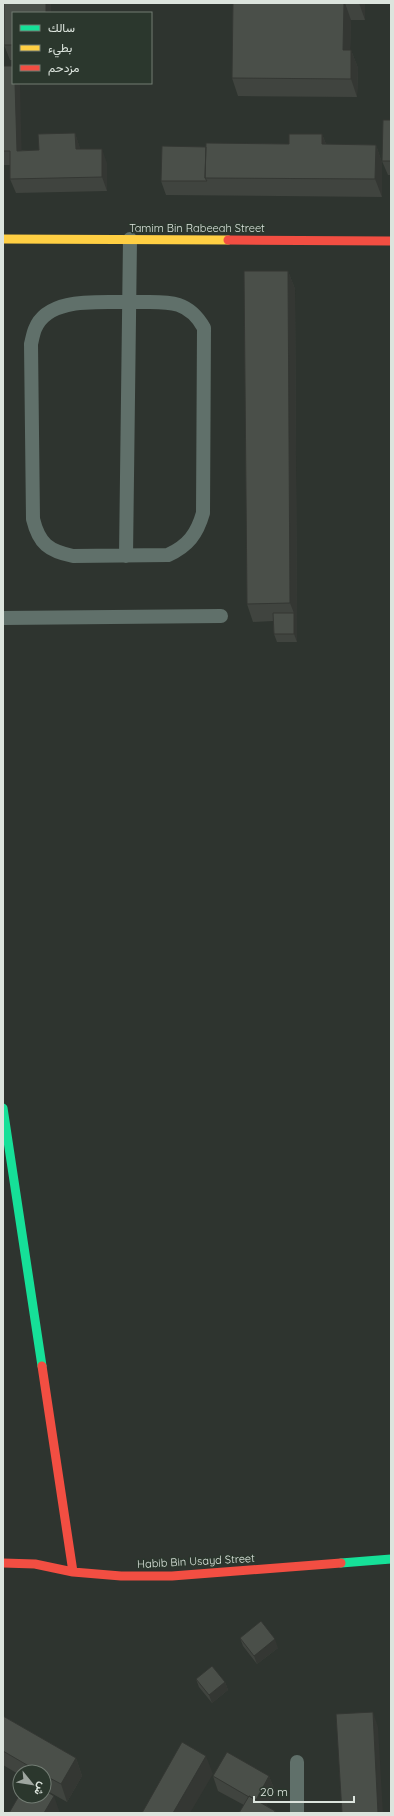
<svg xmlns="http://www.w3.org/2000/svg" width="394" height="1816" font-family="Quicksand,Vazirmatn,sans-serif">
	<style>
		.lines { fill: none; stroke-linecap: round; stroke-linejoin: round }
		.lane { stroke: #60706a; stroke-width: 14 }
		.fast { stroke: #16e098; stroke-width: 9 }
		.slow { stroke: #ffcf43; stroke-width: 9 }
		.jam { stroke: #f24e42; stroke-width: 9 }
		.wall { fill: #40443f }
		.shaded-wall { fill: #343733 }
		.building { fill: #4a4f49; stroke: #343733 }
		.labels { text-anchor: middle; stroke-width: 3; stroke-linejoin: round; paint-order: stroke }
		.street-label { font-size: 11px; fill: #dce4dd; stroke: #2b372d }
	</style>
	<rect width="100%" height="100%" fill="#2e342f"/>
	<g class="lines">
		<!-- lane -->
		<path class="lane" d="M130,302C162,303 186,296 204,328L203,513C197,534 188,546 168,555L73,556C49,551 39,544 33,519L31,344C32,340 33,334 35,329C48,296 100,303 130,302Z
			M126,556L130,239
			M3,618L221,616
			M297,1762V1813"/>
		<!-- fast -->
		<path class="fast" d="M3,1108L42,1366
			M341,1563L391,1559"/>
		<!-- slow -->
		<path class="slow" d="M3,239L228,240"/>
		<!-- jam -->
		<path class="jam" d="M228,240L391,241
			M42,1366L73,1572
			M3,1563L35,1564L73,1572L121,1576H172L341,1563"/>
	</g>
	<!-- wall -->
	<path class="wall" d="M233,3H365V20H351L350,50H351L358,68L357,97L238,96L232,78Z
		M13,13V60H10L4,45Z
		M3,66L21,150H39L75,133L80,149L107,163V191L16,193L10,179V165H3Z
		M391,120V175H388L382,161Z
		M322,134L326,144L376,145L382,163V197L166,195L161,181L206,147L289,144Z
		M288,271L295,289L297,642H277L274,634L273,621L253,622L247,604Z
		M240,1638L278,1648L257,1664L243,1646Z
		M196,1679L225,1682L228,1690L212,1703L199,1687Z
		M3,1716L76,1758L82,1776L67,1802L44,1789V1772H20V1775L3,1765Z
		M213,1776H269L275,1791L266,1805L275,1811L276,1813H239L244,1805L218,1791Z"/>
	<!-- shaded-wall -->
	<path class="shaded-wall" d="M46,3H51V13H46Z
		M344,3H345L351,20L350,68L343,50Z
		M359,3H365V20Z
		M351,50L358,68L357,97L351,79Z
		M15,83H20L22,165L17,151Z
		M75,133L80,148L81,164L76,149Z
		M322,134L329,152L322,144Z
		M376,145L382,163V197L375,179Z
		M102,149L107,163V191L102,177Z
		M288,271L295,289L297,621L290,603Z
		M294,613L297,621V642L294,634Z
		M275,1639L278,1648L257,1664L254,1656Z
		M225,1682L228,1690L212,1703L209,1695Z
		M373,1712L378,1727L383,1813H378Z
		M206,1756L213,1774L190,1813H173Z
		M76,1758L82,1776L67,1802L61,1784Z
		M269,1776L275,1791L262,1813L255,1801Z
		M54,1796L60,1813H44Z"/>
	<!-- building -->
	<path class="building" d="M4,3H46V13H13V45H4Z
		M233,3H344L343,50H351V79L232,78Z
		M3,66H13V83H15L17,151L39,150L38,134L75,133L76,149H102V177L10,179V151H3Z
		M383,120H391V161H382Z
		M289,134H322V144L376,145L375,179L205,178L206,143L289,144Z
		M162,146L206,147L205,178L207,181H161Z
		M244,271H288L290,603L247,604Z
		M273,613H294V634H274Z
		M261,1621L275,1639L254,1656L240,1638Z
		M212,1666L225,1682L209,1695L196,1679Z
		M373,1712L378,1813H342L336,1714Z
		M3,1716L76,1758L61,1784L44,1775V1772H39L3,1751Z
		M182,1742L206,1756L173,1813H142Z
		M227,1752L269,1776L256,1800L249,1796V1797L213,1776Z
		M44,1790L54,1796L44,1813H9L20,1794V1796H44Z
		M249,1796L275,1811L274,1813H239Z"/>
	<g class="labels">
		<!-- street labels -->
		<g class="street-label">
			<text x="197" y="232">Tamim Bin Rabeeah Street</text>
			<text transform="translate(196 1561) rotate(-3)" y="4">Habib Bin Usayd Street</text>
		</g>
	</g>
	<!-- border -->
	<rect width="394" height="1816" fill="none" stroke="#dce4dd" stroke-width="8"/>
	<!-- legend -->
	<rect x="12" y="12" width="140" height="72" fill="#2b372d" stroke="#727c73"/>
	<rect x="20" y="25" width="20" height="6" fill="#16e098" stroke="#727c73"/>
	<text x="48" y="32" font-size="12" fill="#dce4dd">سالك</text>
	<rect x="20" y="45" width="20" height="6" fill="#ffcf43" stroke="#727c73"/>
	<text x="48" y="52" font-size="12" fill="#dce4dd">بطيء</text>
	<rect x="20" y="65" width="20" height="6" fill="#f24e42" stroke="#727c73"/>
	<text x="48" y="72" font-size="12" fill="#dce4dd">مزدحم</text>
	<!-- north arrow -->
	<g transform="translate(32 1784) rotate(120)"><circle r="19" fill="#2b372d" stroke="#727c73"/>
	<path d="M0-3L7 15L0 10L-7 15Z" fill="#9fa6a0"/>
	<text y="-6" font-size="11" font-weight="bold" text-anchor="middle" fill="#dce4dd">ش</text>
	</g>
	<!-- scale -->
	<path d="M254 1796v6h100v-6" fill="none" stroke="#dce4dd" stroke-width="2"/>
	<text x="260" y="1796" font-size="12" fill="#dce4dd" stroke="#2b372d" stroke-width="3" paint-order="stroke">20 m</text>
</svg>
